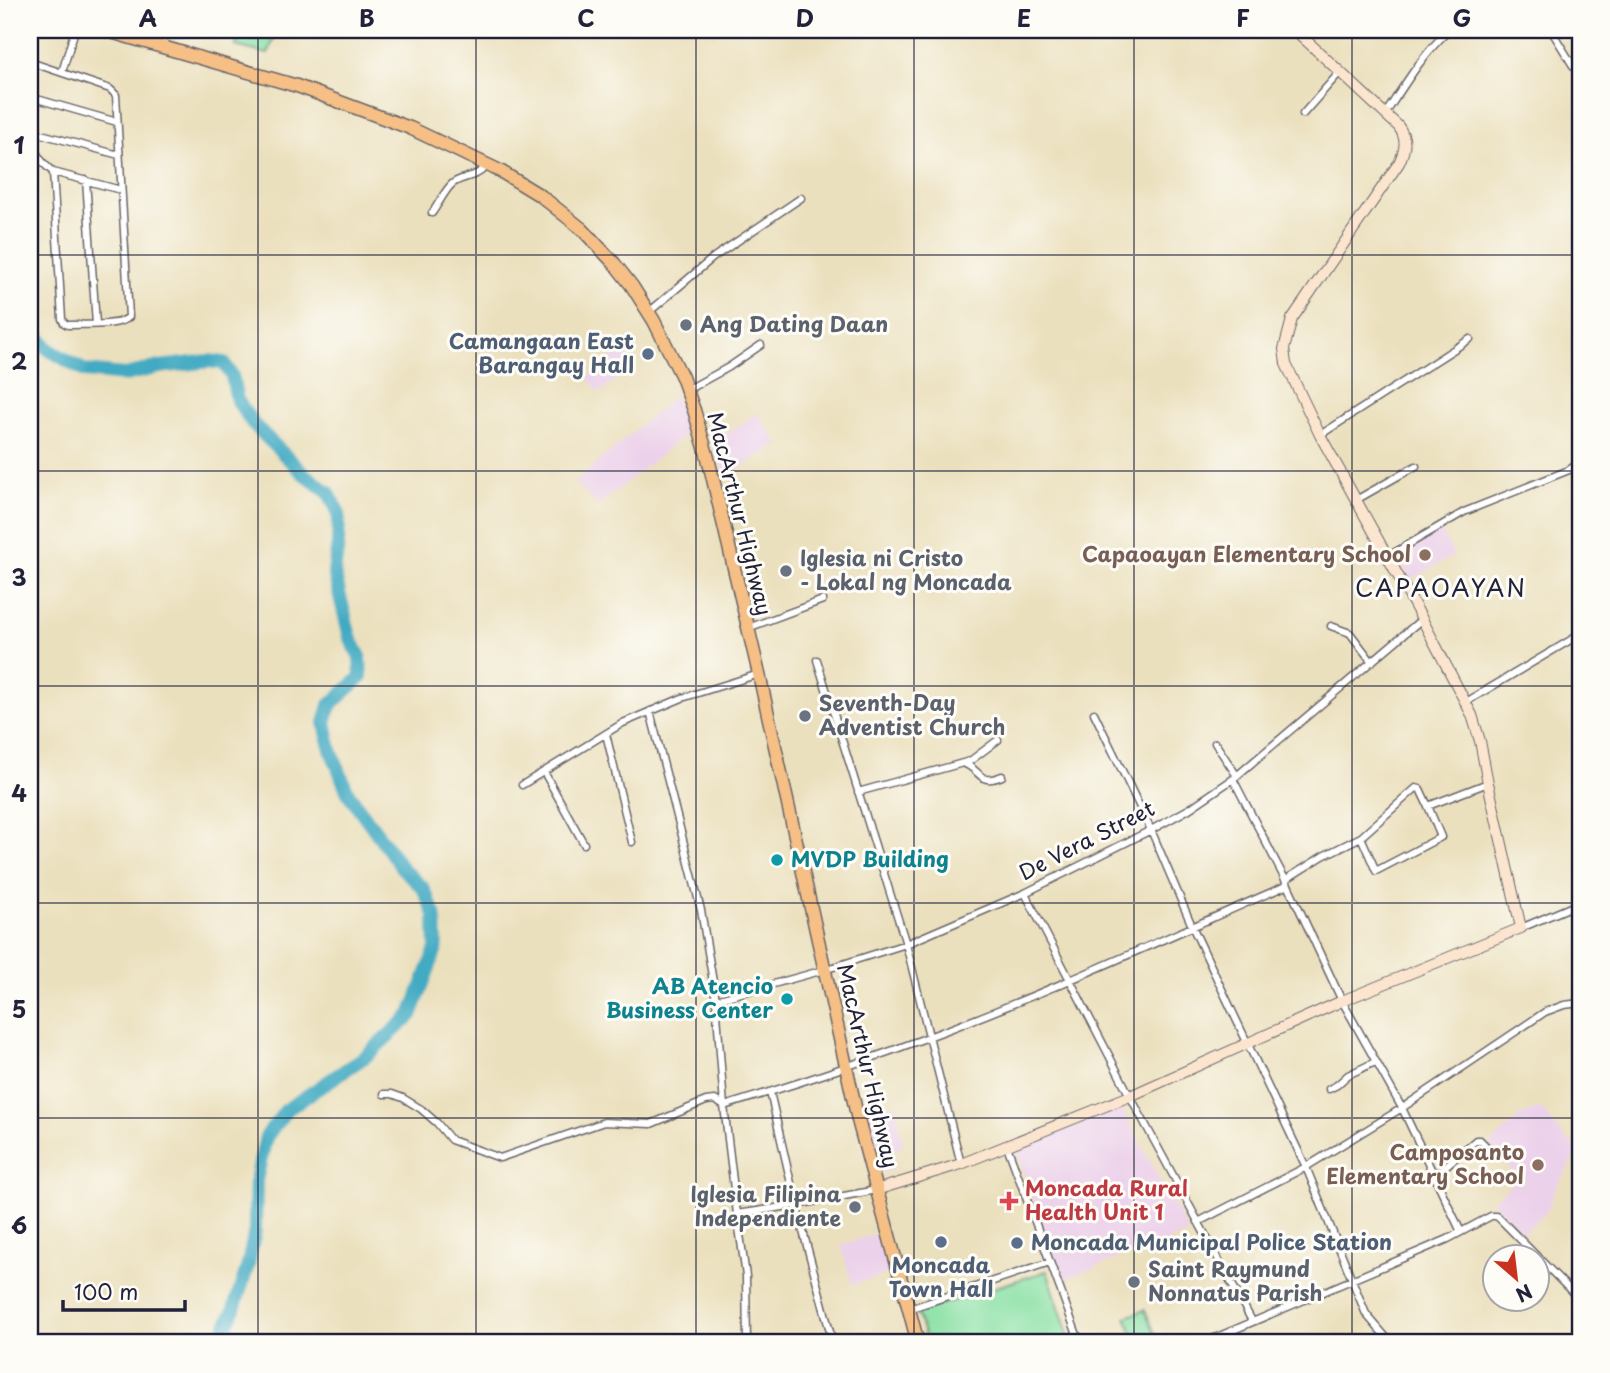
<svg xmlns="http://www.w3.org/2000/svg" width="1610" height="1373" font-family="'Playpen Sans',sans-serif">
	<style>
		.built { fill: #ecd1ea }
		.green { fill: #89e0a4; stroke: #568170; stroke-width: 2 }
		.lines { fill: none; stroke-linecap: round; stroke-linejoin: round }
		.river { stroke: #42aac2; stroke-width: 14 }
		.street-casing { stroke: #686468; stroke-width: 9 }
		.secondary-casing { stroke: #686468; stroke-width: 12 }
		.highway-casing { stroke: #686468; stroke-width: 15 }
		.street { stroke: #fff; stroke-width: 6 }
		.secondary { stroke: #fbe5cf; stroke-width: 10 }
		.highway { stroke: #f5bf86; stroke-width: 12 }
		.grid { fill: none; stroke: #22223b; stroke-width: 2; stroke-opacity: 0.55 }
		.worship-dot { fill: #6b7280; stroke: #fdfcf7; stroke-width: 2.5 }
		.service-dot { fill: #5c6f8a; stroke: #fdfcf7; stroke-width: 2.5 }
		.education-dot { fill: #8d6e63; stroke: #fdfcf7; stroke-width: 2.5 }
		.culture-dot { fill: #0f9aa8; stroke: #fdfcf7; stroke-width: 2.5 }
		.health-dot { fill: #e0444e; stroke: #fdfcf7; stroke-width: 2.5 }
		.labels { text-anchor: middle; stroke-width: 6; stroke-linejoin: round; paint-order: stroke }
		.worship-label { font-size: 21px; font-weight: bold; fill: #5b616d; stroke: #fdfcf7; text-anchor: start }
		.service-label { font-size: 21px; font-weight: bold; fill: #4e5e75; stroke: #fdfcf7; text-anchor: end }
		.street-label { font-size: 21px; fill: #22223b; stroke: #fdfcf7 }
		.education-label { font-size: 21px; font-weight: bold; fill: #785e54; stroke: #fdfcf7; text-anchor: end }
		.culture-label { font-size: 21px; font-weight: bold; fill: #0d838f; stroke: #fdfcf7; text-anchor: start }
		.health-label { font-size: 21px; font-weight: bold; fill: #be3a42; stroke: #fdfcf7; text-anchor: start }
		.quarter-label { font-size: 24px; letter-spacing: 2px; fill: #22223b; stroke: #fdfcf7 }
		.neatline { fill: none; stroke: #22223b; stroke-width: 2.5 }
		.grid-label { font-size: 23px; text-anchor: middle; font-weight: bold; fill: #22223b }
	</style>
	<rect width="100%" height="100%" fill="#fdfcf7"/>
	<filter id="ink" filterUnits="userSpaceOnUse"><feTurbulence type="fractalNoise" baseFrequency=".0143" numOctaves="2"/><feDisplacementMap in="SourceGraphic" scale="14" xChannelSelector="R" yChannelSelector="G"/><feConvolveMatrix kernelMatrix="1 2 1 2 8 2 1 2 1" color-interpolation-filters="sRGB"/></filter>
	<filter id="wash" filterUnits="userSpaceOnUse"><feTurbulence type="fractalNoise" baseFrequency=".00686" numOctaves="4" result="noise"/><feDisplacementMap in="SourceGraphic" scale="28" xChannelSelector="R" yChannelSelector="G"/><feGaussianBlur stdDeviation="1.57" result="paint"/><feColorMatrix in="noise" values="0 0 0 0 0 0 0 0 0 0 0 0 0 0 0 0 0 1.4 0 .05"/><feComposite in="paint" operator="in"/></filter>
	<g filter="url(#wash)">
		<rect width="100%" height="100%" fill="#ebe0bd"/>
		<!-- built -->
		<path class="built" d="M621,349L634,365L599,393L587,377Z
			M675,396L689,431L598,506L575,482Z
			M757,413L779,444L724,477L715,442Z
			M1440,529L1454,555L1411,580L1396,555Z
			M895,1104L903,1147L888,1152L894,1169L880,1174L862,1112Z
			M1120,1105L1189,1233L1149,1249L1148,1247L1062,1280L1014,1146Z
			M1541,1108L1557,1129L1578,1151L1555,1190L1547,1212L1522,1233L1492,1201L1519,1178L1489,1146L1520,1116Z
			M878,1233L890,1273L852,1285L841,1245Z"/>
		<!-- green -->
		<path class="green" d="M244,30H277L268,54L235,46Z
			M1047,1271L1071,1343H927L917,1312Z
			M1145,1310L1158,1341L1153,1343H1137L1126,1317Z"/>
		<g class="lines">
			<!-- river -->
			<path class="river" d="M30,321L32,327L48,349L85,371L125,375L160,367L209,361L224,363L232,376L237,400L253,424L304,474L329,493L339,514L338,544L334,572L350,637L360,657L361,677L330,705L325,723L331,750L348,793L402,868L423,888L435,914L436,949L411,1015L366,1056L286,1110L266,1137L256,1180L255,1230L248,1265L233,1312L219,1343"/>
		</g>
	</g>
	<g filter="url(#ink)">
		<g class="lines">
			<defs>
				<path id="street" d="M1551,30L1580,77
					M30,62L110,89L116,95L129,317C119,327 83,324 68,325L64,323L62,319L53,172C38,160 33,149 30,131
					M62,72L75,30
					M30,97L117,122
					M1386,113C1405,84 1423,54 1449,30
					M1303,114L1340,72
					M30,131L119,155
					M53,172L121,190
					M86,180L96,324
					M432,213C438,205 445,190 452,184C463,175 476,179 488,165
					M649,312L714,257L801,198
					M687,390L729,367L761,345
					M1320,435L1470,339
					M1574,467L1580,479
					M1356,500L1416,466
					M1387,557L1464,512L1569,470L1580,462
					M1331,626L1350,633L1372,662
					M748,628L823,600
					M817,660L906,944L961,1164
					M1466,702L1574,638
					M650,711L701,910L716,1000L724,1106L737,1214L796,1205L876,1190
					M1094,713L1151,830L1192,926L1306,1167L1366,1314L1391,1343
					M606,734L632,842
					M1215,743L1237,776
					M963,763C982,770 978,786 1002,776
					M544,772L584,844
					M1233,779L1288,885L1342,1001L1402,1108L1461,1232
					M522,785L623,723L682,698L759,674
					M858,792L963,763L970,761L998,740
					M1428,806L1420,789L1416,788L1361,837L1376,871L1441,837L1428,806L1488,783
					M1285,880L1323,856L1361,837
					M1025,893L1130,1096L1252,1321
					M1521,928L1580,903
					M716,1000L824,970L906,944L1025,893L1151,830L1189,809L1233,779L1422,619
					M1329,1089L1337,1085L1348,1075L1375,1062
					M770,1092L796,1205L833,1343
					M384,1094H392L403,1098L421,1109L437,1123L451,1140L500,1158L604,1122L651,1124L706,1101L715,1100L724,1106C794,1085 863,1062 931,1036C1052,991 1169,936 1288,885
					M1007,1146L1080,1343
					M1434,1176L1476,1140H1480L1490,1150
					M737,1214L746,1276L747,1343
					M1198,1222L1306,1167L1402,1108L1545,1012L1564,1005L1580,1003
					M909,1309L1050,1262
					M1203,1343L1448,1239L1491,1216H1496L1499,1218L1580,1300"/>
				<path id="secondary" d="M152,30L164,46
					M876,1190L961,1164L1130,1096L1342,1001L1521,928L1488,783L1480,741L1472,715L1422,619L1320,435L1286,364L1284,349L1292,319L1399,163C1405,150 1408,139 1398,126L1295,30"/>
				<path id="highway" d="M104,30L297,86L410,128L500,171L541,196L582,229L614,263L632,286L654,321L682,377L694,410L708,458L759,674L858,1120L918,1343"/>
			</defs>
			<!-- street casing -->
			<use href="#street" class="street-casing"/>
			<!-- secondary casing -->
			<use href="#secondary" class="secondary-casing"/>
			<!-- highway casing -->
			<use href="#highway" class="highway-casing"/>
			<!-- street -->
			<use href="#street" class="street"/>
			<!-- secondary -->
			<use href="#secondary" class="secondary"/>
			<!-- highway -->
			<use href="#highway" class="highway"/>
		</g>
	</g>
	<!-- grid -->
	<path class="grid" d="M258,30V1343M476,30V1343M696,30V1343M914,30V1343M1134,30V1343M1352,30V1343M30,255H1580M30,471H1580M30,686H1580M30,903H1580M30,1118H1580"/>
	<!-- markers -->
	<g class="worship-dot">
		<circle cx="686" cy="325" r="7"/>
		<circle cx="786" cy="571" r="7"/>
		<circle cx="805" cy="716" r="7"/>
		<circle cx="855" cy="1207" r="7"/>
		<circle cx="1134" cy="1282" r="7"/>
	</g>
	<g class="service-dot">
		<circle cx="648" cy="354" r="7"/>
		<circle cx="941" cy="1242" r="7"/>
		<circle cx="1017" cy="1243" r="7"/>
	</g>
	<g class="education-dot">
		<circle cx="1425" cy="555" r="7"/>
		<circle cx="1538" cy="1165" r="7"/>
	</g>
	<g class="culture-dot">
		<circle cx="777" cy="860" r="7"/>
		<circle cx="787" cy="999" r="7"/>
	</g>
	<path class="health-dot" d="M1005.5 1190.5h7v7h7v7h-7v7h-7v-7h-7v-7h7z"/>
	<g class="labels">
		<!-- worship labels -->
		<g class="worship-label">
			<text x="700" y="332">Ang Dating Daan</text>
			<text x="800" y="566">Iglesia ni Cristo<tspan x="800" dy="24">- Lokal ng Moncada</tspan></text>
			<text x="819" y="711">Seventh-Day<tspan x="819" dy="24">Adventist Church</tspan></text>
			<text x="841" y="1202" text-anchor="end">Iglesia Filipina<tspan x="841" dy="24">Independiente</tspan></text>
			<text x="1148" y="1277">Saint Raymund<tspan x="1148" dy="24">Nonnatus Parish</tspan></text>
		</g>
		<!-- service labels -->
		<g class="service-label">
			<text x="634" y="349">Camangaan East<tspan x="634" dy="24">Barangay Hall</tspan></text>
			<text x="1031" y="1250" text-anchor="start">Moncada Municipal Police Station</text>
			<text x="941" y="1273" text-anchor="middle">Moncada<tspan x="941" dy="24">Town Hall</tspan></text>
		</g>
		<!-- street labels -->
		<g class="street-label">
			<text transform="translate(739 514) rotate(76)" y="7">MacArthur Highway</text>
			<text transform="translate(1087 841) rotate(-27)" y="7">De Vera Street</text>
			<text transform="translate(867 1066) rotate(77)" y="7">MacArthur Highway</text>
		</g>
		<!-- education labels -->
		<g class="education-label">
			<text x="1411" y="562">Capaoayan Elementary School</text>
			<text x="1524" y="1160">Camposanto<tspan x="1524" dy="24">Elementary School</tspan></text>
		</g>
		<!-- culture labels -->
		<g class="culture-label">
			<text x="791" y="867">MVDP Building</text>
			<text x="773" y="994" text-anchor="end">AB Atencio<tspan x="773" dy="24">Business Center</tspan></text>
		</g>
		<!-- health labels -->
		<g class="health-label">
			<text x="1025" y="1196">Moncada Rural<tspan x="1025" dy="24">Health Unit 1</tspan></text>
		</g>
		<!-- quarter labels -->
		<g class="quarter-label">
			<text x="1441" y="597">CAPAOAYAN</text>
		</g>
	</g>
	<!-- margin -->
	<rect width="1610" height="1373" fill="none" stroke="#fdfcf7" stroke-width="77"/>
	<!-- north arrow -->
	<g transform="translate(1516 1278) rotate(152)"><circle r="33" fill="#fdfcf7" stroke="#a5a5ac" stroke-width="2"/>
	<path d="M0-5L12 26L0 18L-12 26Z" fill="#c8321e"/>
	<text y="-10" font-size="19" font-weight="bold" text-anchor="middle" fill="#22223b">N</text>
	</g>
	<!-- scale -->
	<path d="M63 1300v10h122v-10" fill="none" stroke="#22223b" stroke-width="3.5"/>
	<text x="74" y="1300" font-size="21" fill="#22223b" stroke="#fdfcf7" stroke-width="5" paint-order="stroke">100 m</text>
	<rect x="38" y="38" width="1534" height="1296" class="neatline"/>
	<g class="grid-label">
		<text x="148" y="27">A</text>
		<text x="367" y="27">B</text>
		<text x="586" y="27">C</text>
		<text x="805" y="27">D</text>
		<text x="1024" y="27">E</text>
		<text x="1243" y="27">F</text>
		<text x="1462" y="27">G</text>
		<text x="19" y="154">1</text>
		<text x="19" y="370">2</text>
		<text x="19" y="586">3</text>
		<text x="19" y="802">4</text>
		<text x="19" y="1018">5</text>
		<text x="19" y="1234">6</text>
	</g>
</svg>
